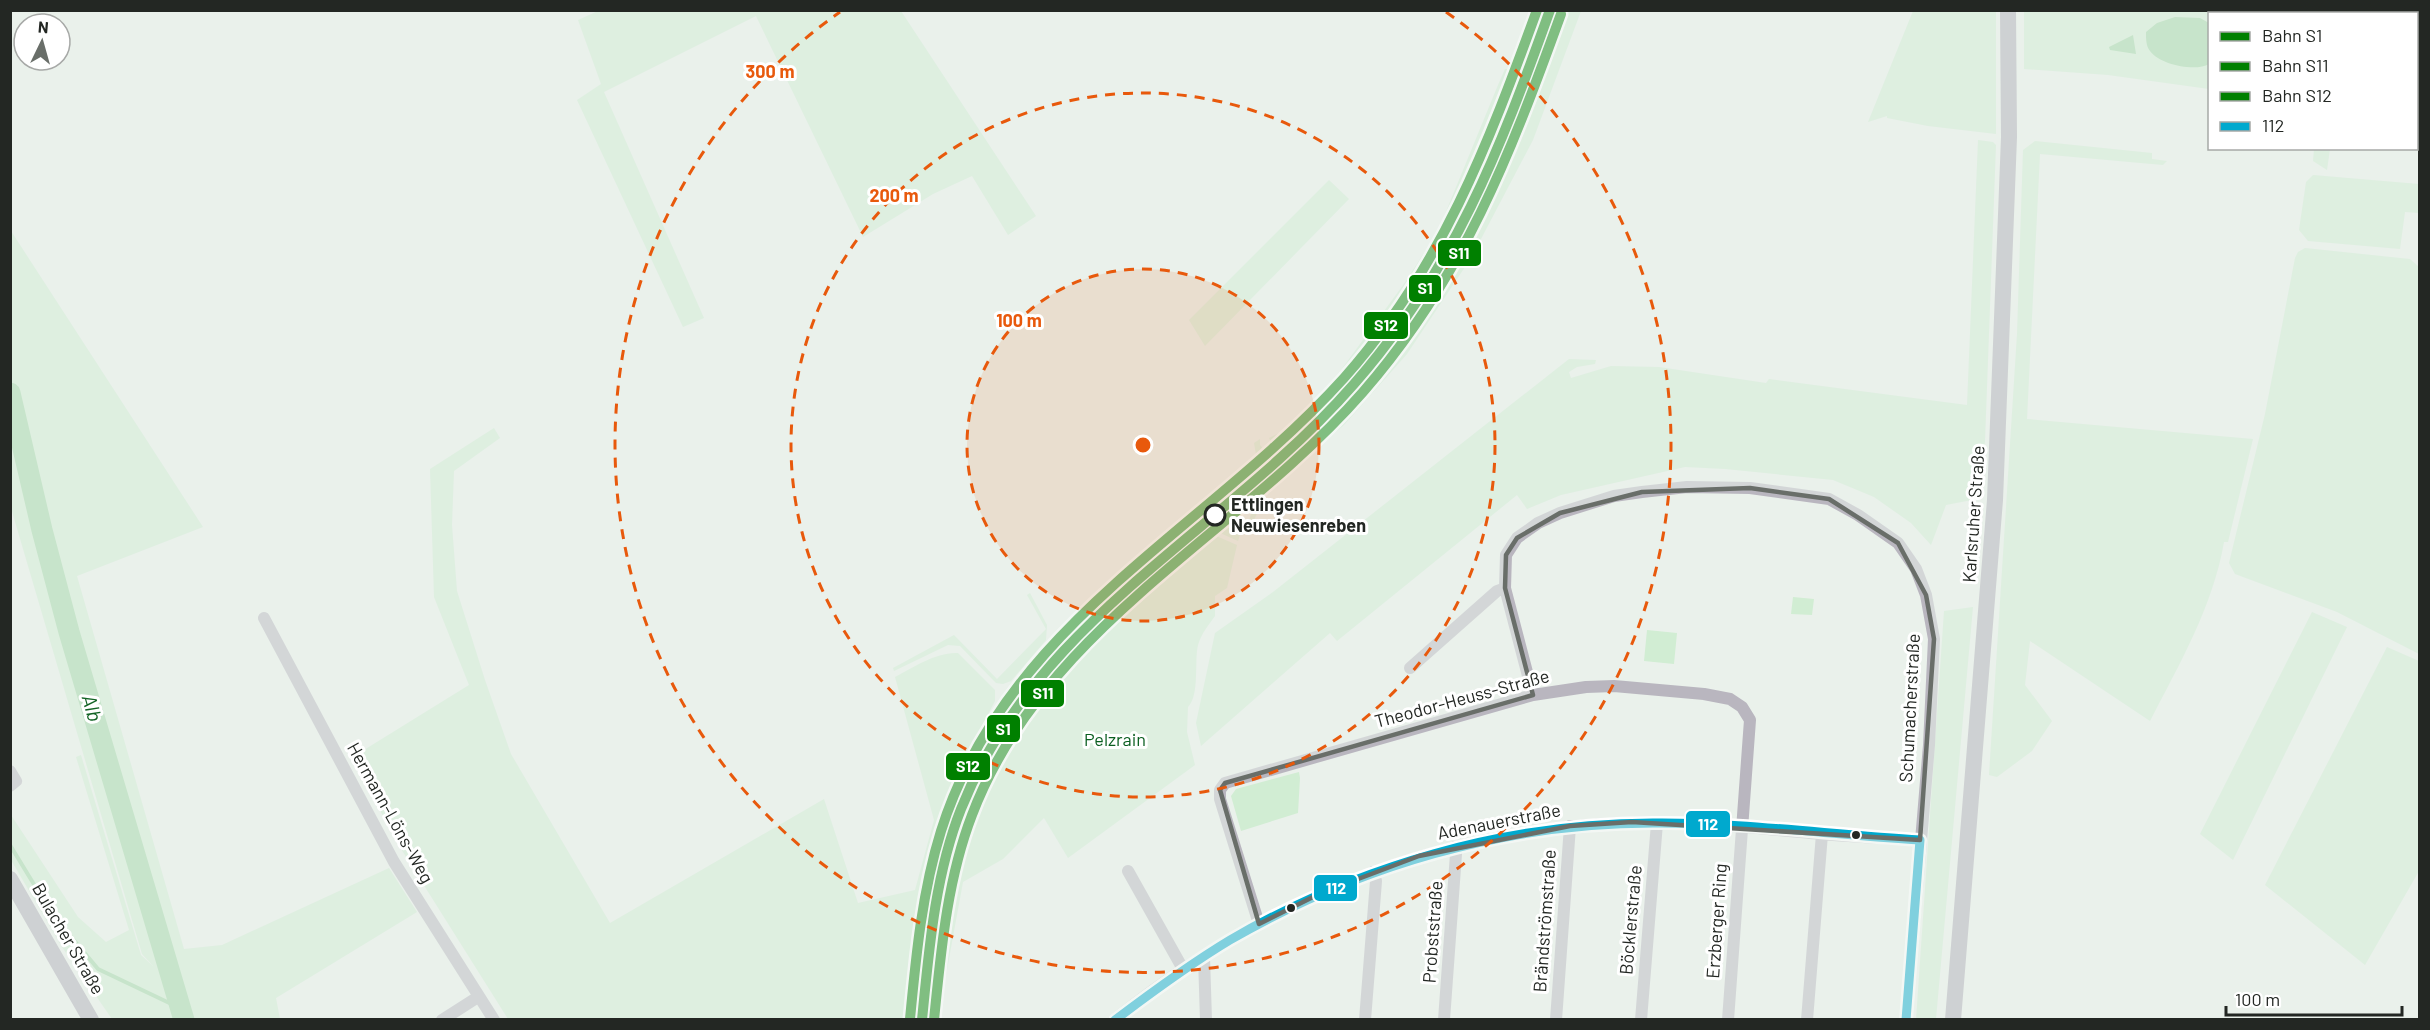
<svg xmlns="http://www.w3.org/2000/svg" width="2430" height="1030" font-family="Barlow,sans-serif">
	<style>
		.green { fill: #d1edd3 }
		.water { fill: #9ed5a4 }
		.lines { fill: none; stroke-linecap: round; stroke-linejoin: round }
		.stream { stroke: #9ed5a4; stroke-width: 4 }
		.river { stroke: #9ed5a4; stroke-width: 21 }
		.street { stroke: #b9b6bf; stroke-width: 12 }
		.secondary { stroke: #aeaab5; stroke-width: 16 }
		.bus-1-casing { stroke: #fff; stroke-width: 14 }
		.bus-1 { stroke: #00a9ce; stroke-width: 9 }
		.rail-1-casing { stroke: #fff; stroke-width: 15 }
		.rail-2-casing { stroke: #fff; stroke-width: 15 }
		.rail-3-casing { stroke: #fff; stroke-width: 15 }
		.rail-1 { stroke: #008000; stroke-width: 10 }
		.rail-2 { stroke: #008000; stroke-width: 10 }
		.rail-3 { stroke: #008000; stroke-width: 10 }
		.marked { fill: none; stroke: #696e69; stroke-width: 4.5; stroke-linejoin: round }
		.ring { fill: none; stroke: #e8590c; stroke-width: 3; stroke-dasharray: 10 8 }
		.stop-dot { fill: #fff; stroke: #232723; stroke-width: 3 }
		.bus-dot { fill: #232723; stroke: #fff; stroke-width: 2 }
		.labels { text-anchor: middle; stroke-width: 6; stroke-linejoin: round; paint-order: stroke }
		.stop-label { font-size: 18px; font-weight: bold; fill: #232723; stroke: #fff; text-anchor: start }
		.street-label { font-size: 18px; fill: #232723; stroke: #fff }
		.park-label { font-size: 18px; fill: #0a5e20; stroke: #fff }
		.water-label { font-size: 20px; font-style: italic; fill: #126324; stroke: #fff }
		.centre { fill: #e8590c; stroke: #fff; stroke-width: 3 }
		.ring-label { font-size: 18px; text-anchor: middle; font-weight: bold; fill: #e8590c; stroke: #fff; stroke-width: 6; stroke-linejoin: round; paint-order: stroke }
		.line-badge { stroke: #fff; stroke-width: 2 }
		.badge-label { font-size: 16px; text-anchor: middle; font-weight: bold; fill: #fff }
	</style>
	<rect width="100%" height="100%" fill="#eaf1eb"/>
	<!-- green -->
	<path class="green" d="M598,11H901L1036,216L1008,235L972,176L933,194L863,237L756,16L604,92L704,318L683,327L577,100L601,84L578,20Z
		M1530,11H1544C1522,69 1503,129 1477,185C1431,284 1363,379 1280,450C1273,457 1265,460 1258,466L1254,443L1260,439V445L1265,451L1272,444L1269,438L1285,430L1296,420L1341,370L1406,281L1438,231L1498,85L1505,69H1509Z
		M1562,11H1581L1533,140L1471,258L1407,354L1344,425L1268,490L1248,533L1246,532L1257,492L1281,474L1333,424L1379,374L1418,323L1462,257L1506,161Z
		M1913,11H1996V134L1928,126L1887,118V116L1868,122Z
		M2024,11H2317L2316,14H2210L2209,89L2108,75L2024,69Z
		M1978,140L1993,142L1996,145L1983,495L1977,499L1946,505L1931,545L1911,523L1874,497L1833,480L1725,469L1685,467L1561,495L1527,509L1517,495L1337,641L1330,633L1201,746L1196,723L1215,633L1273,592L1569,359L1596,360L1595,364L1577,367L1569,372L1571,378L1611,366L1659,367L1766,383L1769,379L1967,405Z
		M2035,141L2152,153V159L2167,161L2163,165L2040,154L2027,419L2253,439L2228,542H2224C2213,606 2180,663 2150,721L2030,641L2025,685L2052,721L2032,751L1997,777L1989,775L2017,334L2023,150Z
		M2314,149H2330L2327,170L2313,161Z
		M2313,175L2419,184V213L2405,212L2400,249L2308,241L2299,230L2306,182Z
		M1329,180L1349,199L1205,346L1189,320Z
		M11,231L203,527L77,576L184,949L222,945L389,868L417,912L276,998L280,1019H112L62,947L11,860V815L78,917L106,942L129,930L76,757L81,755L141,955L153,966L142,954L11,508Z
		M2305,248L2410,259L2419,267V654L2337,612L2235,574L2229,563L2265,414L2295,258L2298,252Z
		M494,428L500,438L454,471L452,525L457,591L485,680L511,754L610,923L824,799L858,903L915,890L934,820L895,677C914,667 936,652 958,653L995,690V701L960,768L930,852L919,904L906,1019H508L403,852L351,758L469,685L434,597L430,469Z
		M1232,519L1242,529L1238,541L1218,532Z
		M1214,535L1237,545L1227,588L1215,596V616C1208,626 1202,632 1198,645C1194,661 1200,695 1188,707L1187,732L1195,765L1068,858L1044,818L1003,859L963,882L938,1019H933C943,931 953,849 994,769C1000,756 1005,744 1013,732C1065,656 1145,595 1214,535Z
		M1030,593L1047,625L1046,640L1011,681L1003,684L996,683L960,646L948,645L894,671L893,668L954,635L997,679L1046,629L1027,595Z
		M1793,597L1814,599L1812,615L1791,614Z
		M1089,603L1096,609C1067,638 1037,666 1013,700C945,794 927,906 917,1019H913C923,906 942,791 1010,696C1034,663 1061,633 1089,603Z
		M1973,607L1936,1019L1916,1020L1944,611Z
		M2312,612L2347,627L2233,860L2200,834Z
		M1647,630L1677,633L1674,664L1644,661Z
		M2387,647L2419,661V871L2365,965L2265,885Z
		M1299,772L1300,778L1298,813L1241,831L1231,796L1236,789Z"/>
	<!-- water -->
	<path class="water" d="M2175,17L2200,18L2209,23V64C2196,72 2160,65 2150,51C2146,46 2146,39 2146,32L2157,23Z
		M2133,35L2136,54L2110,50L2109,47Z"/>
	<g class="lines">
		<!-- stream -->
		<path class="stream" d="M10,845L52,914L98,969L182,1009"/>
		<!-- river -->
		<path class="river" d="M10,393L42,530L69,632L184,1020"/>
		<!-- street -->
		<path class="street" d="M264,618L394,862L494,1020
			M1410,668L1497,591L1505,588
			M1533,695L1505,588L1506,555L1517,538L1538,523L1560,513L1614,496L1642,492L1687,487L1750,488L1829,499L1858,515L1898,543L1916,569L1926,595L1934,639L1929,745L1906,1020
			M10,771L16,781L10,786
			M1128,871L1183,969
			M1259,924L1220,799V790L1225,783L1533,695L1586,687L1614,686L1704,694L1730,699L1742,707L1750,720L1728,1020
			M1204,957L1206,1020
			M442,1020L478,997
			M1114,1020C1261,902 1442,828 1631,823C1694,821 1757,828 1821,834C1854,837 1887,838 1920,840
			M1365,1020L1376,881L1373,872
			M1444,1020L1456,854L1455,847
			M1556,1020L1570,826
			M1641,1020L1657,823
			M1807,1020L1822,834"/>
		<!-- secondary -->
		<path class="secondary" d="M10,879L91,1020
			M1953,1020L1995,500L2009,137L2008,10"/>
		<defs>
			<path id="bus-1" d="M1115,1020C1152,992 1190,964 1230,940C1358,866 1505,823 1653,823C1741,822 1832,835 1920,840
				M1906,1020L1920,840"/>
		</defs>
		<!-- bus-1 casing -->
		<use href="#bus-1" class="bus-1-casing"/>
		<!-- bus-1 -->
		<use href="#bus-1" class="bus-1"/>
		<defs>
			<path id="rail-1" d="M922,1020C929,949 935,875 961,809C1037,617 1225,532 1354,384C1454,270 1500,150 1550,10"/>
			<path id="rail-2" d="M934,1020C941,951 947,880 972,815C1043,627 1237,536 1363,392C1464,276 1510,155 1561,14"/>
			<path id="rail-3" d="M910,1019C916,956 922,892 941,831C1006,623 1207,530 1344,378C1441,269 1488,145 1537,10"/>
		</defs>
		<!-- rail-1 casing -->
		<use href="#rail-1" class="rail-1-casing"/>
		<!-- rail-2 casing -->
		<use href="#rail-2" class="rail-2-casing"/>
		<!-- rail-3 casing -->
		<use href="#rail-3" class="rail-3-casing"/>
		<!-- rail-1 -->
		<use href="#rail-1" class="rail-1"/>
		<!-- rail-2 -->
		<use href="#rail-2" class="rail-2"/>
		<!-- rail-3 -->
		<use href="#rail-3" class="rail-3"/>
	</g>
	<!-- marked area -->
	<path d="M0 0H2430V1030H0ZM1750,488L1829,499L1898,543L1926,595L1934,639L1920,840L1632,822L1570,826L1419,856L1321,893L1259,924L1220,790L1225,783L1533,695L1505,588L1506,555L1517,538L1560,513L1642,492Z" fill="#eaf1eb" fill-opacity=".55" fill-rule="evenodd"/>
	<path class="marked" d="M1750,488L1829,499L1898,543L1926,595L1934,639L1920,840L1632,822L1570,826L1419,856L1321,893L1259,924L1220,790L1225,783L1533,695L1505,588L1506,555L1517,538L1560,513L1642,492Z"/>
	<!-- distance rings -->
	<circle cx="1143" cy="445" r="176" fill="#e8590c" fill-opacity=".12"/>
	<g class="ring">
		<circle cx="1143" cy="445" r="176"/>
		<circle cx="1143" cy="445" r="352"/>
		<path d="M1446 12A528 528 0 1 1 840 12"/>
	</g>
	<!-- markers -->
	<circle class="stop-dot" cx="1215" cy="515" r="10"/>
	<g class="bus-dot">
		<circle cx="1856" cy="835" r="5"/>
		<circle cx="1291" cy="908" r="5"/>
	</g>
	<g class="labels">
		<!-- stop labels -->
		<g class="stop-label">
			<text x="1231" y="511">Ettlingen<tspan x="1231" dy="21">Neuwiesenreben</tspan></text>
		</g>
		<!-- street labels -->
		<g class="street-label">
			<text transform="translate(1974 514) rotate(-86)" y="6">Karlsruher Straße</text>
			<text transform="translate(1462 699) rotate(-15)" y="6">Theodor-Heuss-Straße</text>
			<text transform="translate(1910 708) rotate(-87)" y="6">Schumacherstraße</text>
			<text transform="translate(390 813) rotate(61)" y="6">Hermann-Löns-Weg</text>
			<text transform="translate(1499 822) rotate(-11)" y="6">Adenauerstraße</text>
			<text transform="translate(1631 920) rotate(-85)" y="6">Böcklerstraße</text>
			<text transform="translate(1545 921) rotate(-86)" y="6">Brändströmstraße</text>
			<text transform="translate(1717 921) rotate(-86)" y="6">Erzberger Ring</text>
			<text transform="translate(1433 932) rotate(-86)" y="6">Probststraße</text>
			<text transform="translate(68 939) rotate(60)" y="6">Bulacher Straße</text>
		</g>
		<!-- park labels -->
		<g class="park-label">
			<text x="1115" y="746">Pelzrain</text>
		</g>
		<!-- water labels -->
		<g class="water-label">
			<text transform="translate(92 708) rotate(74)" y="7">Alb</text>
		</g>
	</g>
	<circle cx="1143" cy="445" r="9" class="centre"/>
	<g class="ring-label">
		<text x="770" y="78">300 m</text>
		<text x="894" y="202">200 m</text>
		<text x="1019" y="327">100 m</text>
	</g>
	<g class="line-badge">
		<rect x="1437" y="239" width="45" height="28" rx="6" fill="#008000"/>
		<rect x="1408" y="274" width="34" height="29" rx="6" fill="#008000"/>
		<rect x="1363" y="311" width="46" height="29" rx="6" fill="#008000"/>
		<rect x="1020" y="679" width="45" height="29" rx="6" fill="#008000"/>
		<rect x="986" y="714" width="35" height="29" rx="6" fill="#008000"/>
		<rect x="945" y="752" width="46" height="29" rx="6" fill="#008000"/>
		<rect x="1685" y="810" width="46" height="28" rx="6" fill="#00a9ce"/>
		<rect x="1313" y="874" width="45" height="28" rx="6" fill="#00a9ce"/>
	</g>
	<g class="badge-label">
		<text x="1459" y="259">S11</text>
		<text x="1425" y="294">S1</text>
		<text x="1386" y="331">S12</text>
		<text x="1043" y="699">S11</text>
		<text x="1003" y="735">S1</text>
		<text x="968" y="772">S12</text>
		<text x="1708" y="830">112</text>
		<text x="1336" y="894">112</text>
	</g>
	<!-- border -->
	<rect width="2430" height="1030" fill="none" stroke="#232723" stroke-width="24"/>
	<!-- legend -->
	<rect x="2208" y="12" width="210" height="138" fill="#ffffff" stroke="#a7a9a7" stroke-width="1.5"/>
	<rect x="2220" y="32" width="30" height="9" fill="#008000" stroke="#a7a9a7" stroke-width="1.5"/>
	<text x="2262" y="42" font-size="18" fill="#232723">Bahn S1</text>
	<rect x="2220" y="62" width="30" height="9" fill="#008000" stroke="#a7a9a7" stroke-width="1.5"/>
	<text x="2262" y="72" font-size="18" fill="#232723">Bahn S11</text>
	<rect x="2220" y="92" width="30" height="9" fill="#008000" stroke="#a7a9a7" stroke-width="1.5"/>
	<text x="2262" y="102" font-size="18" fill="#232723">Bahn S12</text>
	<rect x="2220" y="122" width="30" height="9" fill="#00a9ce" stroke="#a7a9a7" stroke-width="1.5"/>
	<text x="2262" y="132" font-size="18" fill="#232723">112</text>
	<!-- north arrow -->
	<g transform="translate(42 42) rotate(5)"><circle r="28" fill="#ffffff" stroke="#a7a9a7" stroke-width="1.5"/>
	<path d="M0-4.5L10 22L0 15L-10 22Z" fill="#696e69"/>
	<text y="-9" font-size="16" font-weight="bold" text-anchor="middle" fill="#232723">N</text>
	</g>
	<!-- scale -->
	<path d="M2226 1006v9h176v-9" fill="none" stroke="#232723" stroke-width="3"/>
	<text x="2235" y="1006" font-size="18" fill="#232723" stroke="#ffffff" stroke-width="4.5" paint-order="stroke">100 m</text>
</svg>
